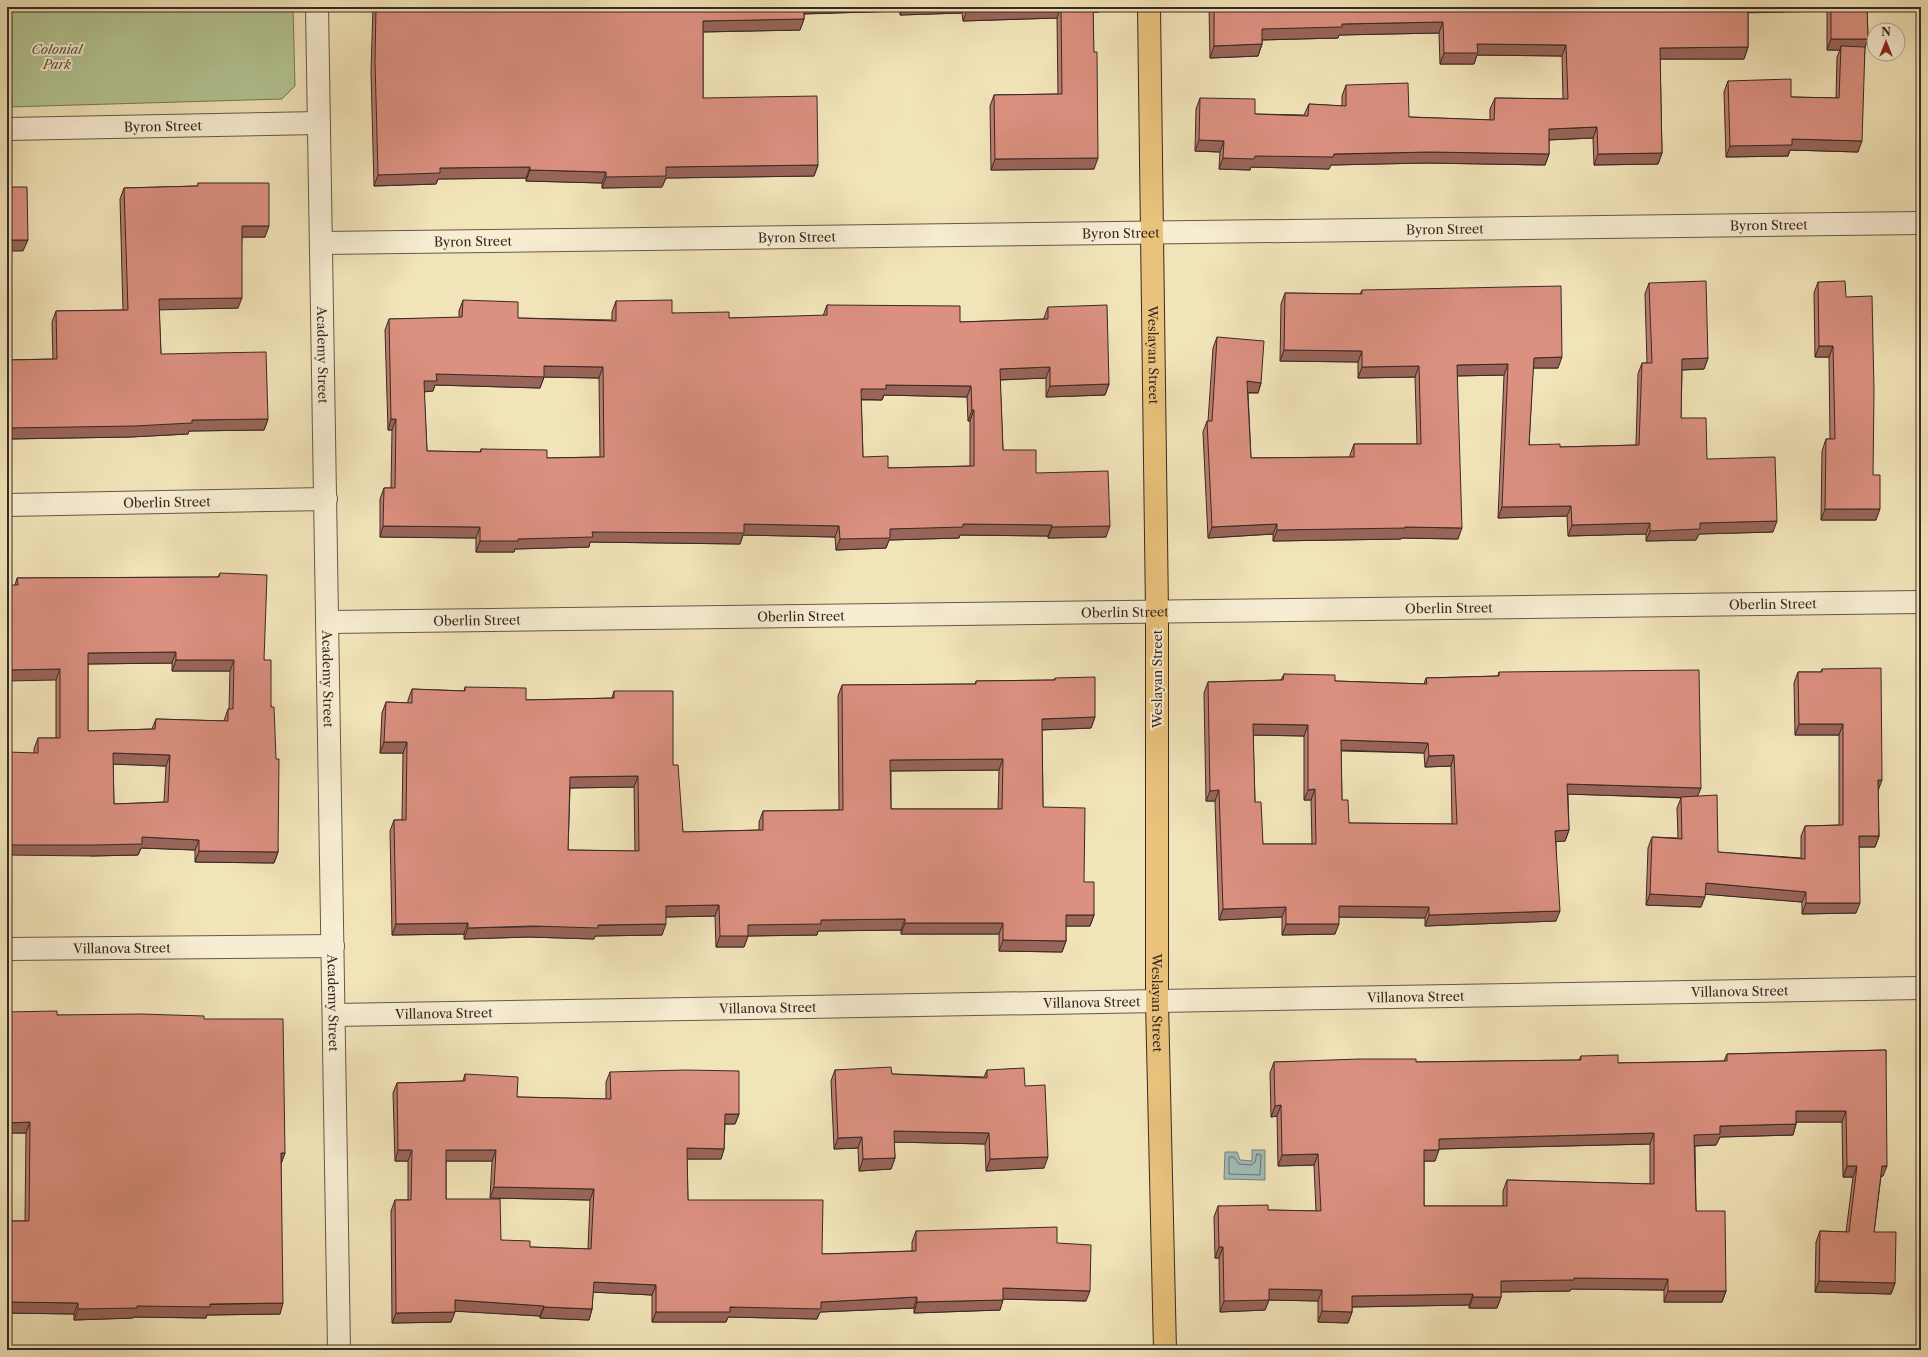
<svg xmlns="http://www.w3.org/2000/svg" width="1928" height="1357" font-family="'Libre Caslon Text',serif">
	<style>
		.green { fill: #b4c594; stroke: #76775c }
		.water { fill: #a0bcba; stroke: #76817e }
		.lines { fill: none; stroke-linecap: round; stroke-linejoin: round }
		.shore { stroke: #6c726e; stroke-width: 1 }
		.minor-casing { stroke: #665848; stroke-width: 24 }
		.major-casing { stroke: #382923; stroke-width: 24 }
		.minor { stroke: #f7edd2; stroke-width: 22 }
		.major { stroke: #e9c27c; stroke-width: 22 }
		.wall { fill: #bc7c6e; stroke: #382923; fill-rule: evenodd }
		.shaded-wall { fill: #99655a; stroke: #382923 }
		.building { fill: #db9080; stroke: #382923; fill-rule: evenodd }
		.labels { text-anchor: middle; stroke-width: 4; stroke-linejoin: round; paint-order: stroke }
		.park-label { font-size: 13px; font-style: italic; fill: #57503f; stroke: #f7edd2 }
		.street-label { font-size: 13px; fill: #382923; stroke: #f7edd2 }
	</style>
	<rect width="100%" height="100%" fill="#f2e4b9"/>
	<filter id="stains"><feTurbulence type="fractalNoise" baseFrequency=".005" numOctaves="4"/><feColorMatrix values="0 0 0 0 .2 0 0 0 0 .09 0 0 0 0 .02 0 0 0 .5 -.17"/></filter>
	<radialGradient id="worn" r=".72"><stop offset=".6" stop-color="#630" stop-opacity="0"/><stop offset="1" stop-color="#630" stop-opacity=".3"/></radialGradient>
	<!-- green -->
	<path class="green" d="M7,7H293L295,86L282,99L7,107Z"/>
	<!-- water -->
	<path class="water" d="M1252,1150H1265V1180L1224,1179L1225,1152H1237L1240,1160L1252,1161Z"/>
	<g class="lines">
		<!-- shore -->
		<path class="shore" d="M1257,1154L1261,1155L1260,1175L1229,1174V1157H1234L1239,1164L1251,1165L1255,1162Z"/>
		<defs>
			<g id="minor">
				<path id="s1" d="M317,7L339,1350"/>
				<path id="s2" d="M7,129L319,123"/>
				<path id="s3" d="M321,243L1921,223"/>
				<path id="s4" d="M7,505L326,499"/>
				<path id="s5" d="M328,622L1921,602"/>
				<path id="s6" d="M7,949L333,946"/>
				<path id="s7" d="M334,1015L1921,988"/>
			</g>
			<g id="major">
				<path id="s8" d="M1149,7L1157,612V1002L1165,1350"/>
			</g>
		</defs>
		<!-- minor casing -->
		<use href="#minor" class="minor-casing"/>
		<!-- major casing -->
		<use href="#major" class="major-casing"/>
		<!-- minor -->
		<use href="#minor" class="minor"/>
		<!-- major -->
		<use href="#major" class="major"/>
	</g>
	<!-- wall -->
	<path class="wall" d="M373,7H1101L1099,12H1093L1094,169L991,170L990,106L994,95L1058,94L1057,18L963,21L962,13L900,15V11L804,14V19L800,30L703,32V98L818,165L814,176L666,178L662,187L602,188V183L526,181V178L438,179L436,184L374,186L371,72Z
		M1209,7H1867L1868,39L1865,47L1858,152L1790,150L1788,156L1726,157L1724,92L1728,81L1791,97L1836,98L1837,57L1840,50H1827V11L1748,12V47L1744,59H1660L1662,153L1658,164L1594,165L1593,138L1549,140V154L1545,165L1426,163L1331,165L1329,169L1251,167L1250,170L1219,169L1220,152L1195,151L1196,109L1200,98L1255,114L1304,115L1309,104L1342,106V96L1346,85L1409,117L1490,120V109L1495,98L1563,99L1562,56L1477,55L1474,64H1440L1439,33L1339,35L1338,38L1262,40V44L1258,56L1210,58Z
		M198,183L265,237H242L238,308L159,309L161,354L268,419L264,430L189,431L188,434L130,437L7,439V360L53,359L52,322L56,311L123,310L120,199L124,188L198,186Z
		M1818,282L1846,297L1873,475L1876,520H1821L1822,451L1826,439H1830L1829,357H1815L1814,293Z
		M1649,283L1708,358L1704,369L1682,370L1681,418L1707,459L1773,532L1699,534L1696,540L1646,541V534L1568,536L1567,516L1498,518L1504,375L1457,376L1458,539L1402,538L1401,539L1273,541V534L1208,538L1203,432L1207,421H1208L1213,348L1217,337L1261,383L1258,393H1248L1251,458L1350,457V455L1354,444H1417L1415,377L1358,378V362L1280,361L1281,304L1285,293L1360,294L1362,290L1558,368H1533L1529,445L1560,447L1636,445L1638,374L1642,363H1647L1645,294Z
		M463,300L518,318L612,320V312L616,301L672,313L729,318L823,316L827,305L960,322L1044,319V318L1048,307L1109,384L1105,395L1046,397V378L1000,380L1003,450L1036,473L1106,537L1048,538V536L960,535L959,538L889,540L886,548L836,550L835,537L743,535L740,544L590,542L589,547L515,549L514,552H476V538L380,537V499L384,488H391L392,430H388L385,330L389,319L459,318V311ZM544,377L599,378L600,457L547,458L481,449L480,452L427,451L424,392L433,391L435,385L540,388ZM884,395L967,397L968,421H970V466L888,468L863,457L861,400H882Z
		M220,573L264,660L271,707L278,852L274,863L195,862V850L141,848L138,855L91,856L34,753V749L38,738H56V680L15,585L17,578L218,577ZM172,663V671H230L229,709H228L224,721L156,719L152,729L88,731V664ZM113,764L166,766L164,802L114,804Z
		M1822,669L1878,791L1879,836L1875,847H1859L1856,913L1802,914V902L1705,894L1701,907L1646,905L1648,848L1652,837L1678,838L1677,808L1681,798L1568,794L1569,830L1565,841H1556V921L1425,926V918L1339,917L1335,934L1282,935V917L1219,920L1215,801H1206L1204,693L1208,682L1281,680L1284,674L1335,681L1424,684L1426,678L1498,676L1499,672L1698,796L1718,852L1801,858V836L1805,826L1839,825V735H1795L1794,683L1798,672H1821ZM1253,735L1304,736V800H1311L1312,844H1263L1255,802ZM1341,751L1424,753L1425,767L1451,766L1452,824L1349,823L1342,800Z
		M1055,678L1095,717L1091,728L1042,730L1043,807L1084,882L1094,915L1090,926H1066V941L1062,952L999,951V934H901V930L818,931L817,935L748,936L744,947H716L715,916L666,917L662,935L595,936L594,939L529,937L464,939V934L392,935L390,831L394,820H402L403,753H380L382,713L386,702L408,703V700L412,689L464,691L465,687L526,700L612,698L614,691L673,765L683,832L759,830V822L763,811L839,810L838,696L842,685L975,684L976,681L1054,680ZM999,770L998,809H891V771ZM634,787L635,851L568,850L570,788Z
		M7,1012L57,1015L204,1019L285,1153L281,1163L280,1314L207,1315L206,1318L134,1317L133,1318L74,1320V1314L7,1313V1221H25L26,1133H7Z
		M1886,1050L1883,1176H1881L1874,1232L1895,1283L1891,1294L1815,1292L1816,1242L1820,1231L1846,1232L1853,1177H1843L1842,1122H1796V1124L1793,1135L1720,1137L1716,1145L1695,1146L1696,1211L1726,1291L1722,1302H1664V1290L1571,1289L1570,1291L1501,1292V1297L1497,1308H1469V1305L1352,1307V1312L1348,1323L1318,1322V1301L1269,1300L1265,1310L1220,1312L1219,1258H1215L1214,1217L1218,1206L1268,1210L1316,1211L1314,1165L1278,1166L1277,1116L1271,1117L1270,1073L1274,1062H1416L1579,1060L1581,1056L1618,1063L1724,1061L1727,1054ZM1650,1144V1184L1507,1180L1503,1191V1206H1424V1161H1435L1439,1149Z
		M835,1070L892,1074L984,1077L987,1070L1025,1086L1044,1168L986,1171L985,1144L894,1142L895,1158L891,1169L859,1171L858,1148L834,1149L831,1081Z
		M610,1072L739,1114L735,1124H725L724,1149L721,1159H687L688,1200L822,1254L912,1251V1242L916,1231L1057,1243L1086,1301L1003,1299L1000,1310L914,1313V1308L820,1312L817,1319L728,1317L726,1322H652V1295L593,1292L592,1309L589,1320L540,1318V1316L455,1311L451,1322L392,1323L391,1211L395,1200H408V1161H395L393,1093L397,1083L463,1081L465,1074L517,1097L606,1099V1082ZM446,1161H492L490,1198L590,1200L588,1249L530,1247L501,1240L446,1199Z"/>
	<!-- shaded-wall -->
	<path class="shaded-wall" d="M802,7H902L900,11L800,14Z
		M903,7H965L962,13L900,15Z
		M1061,7L1057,18L963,21L967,10Z
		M1090,7H1101L1099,12H1088Z
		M1745,7H1828L1827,11L1743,13Z
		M804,19L800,30L699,32L703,21Z
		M1443,22L1439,33L1339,35L1338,38L1258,40L1262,29L1342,24Z
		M1831,39H1868L1864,50L1841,46L1840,50H1827Z
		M1262,44L1258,56L1210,58L1214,46Z
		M1477,44L1566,45L1562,56L1477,55L1474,64H1440L1444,53Z
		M1748,47L1744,59H1656L1660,48Z
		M1597,127L1593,138L1545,140L1549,129Z
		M1792,139L1862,141L1858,152L1790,150L1788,156L1726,157L1730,146Z
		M1199,140L1224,141L1220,152L1195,151Z
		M1430,152L1549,154L1545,165L1426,163L1331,165L1329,169L1251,167L1250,170L1219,169L1223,158L1255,156Z
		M1662,153L1658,164L1594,165L1598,154Z
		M1098,158L1094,169L991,170L995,159Z
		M818,165L814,176L666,178L662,187L602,188L606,177L666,167Z
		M530,167L526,178L438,179L436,184L374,186L378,175L440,168Z
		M530,170L606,172L602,183L526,181Z
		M242,226H269L265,237H238Z
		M7,240H28L23,251H7Z
		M242,298L238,308L155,310L159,299Z
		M1819,346H1833L1829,357H1815Z
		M1284,350L1362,351L1358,362L1280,361Z
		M1562,357L1558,368H1530L1534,358Z
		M1708,358L1704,369L1679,370L1682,359Z
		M1508,364L1504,375L1453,376L1457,365Z
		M544,366L603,367L599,378L543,377H544L540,388L435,385L433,391L420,392L424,381L436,374Z
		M1419,366L1415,377L1358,378L1362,367Z
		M1050,367L1046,378L996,380L1000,369Z
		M1247,381L1261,383L1258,393L1243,392Z
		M1109,384L1105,395L1046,397L1050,386Z
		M886,385L971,386L967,397L884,395L882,400L857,399L861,389Z
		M972,410H974L970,421H968Z
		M268,419L264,430L189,431L188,434L130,437L7,439V428L192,420Z
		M391,419H396L392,430H388Z
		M1571,506L1567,516L1498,518L1502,507Z
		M1825,509H1880L1876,520H1821Z
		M1777,521L1773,532L1699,534L1696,540L1646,541L1650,531L1700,523Z
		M1650,523L1646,534L1568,536L1572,525Z
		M744,524L839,526L835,537L743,535L740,544L590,542L589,547L515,549L514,552H476L480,541L518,539L592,532Z
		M963,524L1052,525L1048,536L960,535L959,538L889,540L886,548L836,550L840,539L890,529Z
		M1277,524L1273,534L1208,538L1212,527Z
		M383,526L480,527L476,538L380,537Z
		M1110,526L1106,537L1048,538L1052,527Z
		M1405,527L1462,528L1458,539L1402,538L1401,539L1273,541L1277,530Z
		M176,652L172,663L85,664L88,653Z
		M176,660H234L230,671H172Z
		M60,669L56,680L7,681V670Z
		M1095,717L1091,728L1038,730L1042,719Z
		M1253,724L1308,725L1304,736L1249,735Z
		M1799,724H1843L1839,735H1795Z
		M1341,740L1428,743L1424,753L1337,750Z
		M384,742H407L403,753H380Z
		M113,753L170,755L166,766L109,764Z
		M1454,755L1451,766L1425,767L1429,756Z
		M1003,759L999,770L886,771L890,760Z
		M638,776L634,787L566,788L570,777Z
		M1878,780H1882L1878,791Z
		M1567,784L1701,788L1697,798L1563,794Z
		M1315,789L1311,800H1304L1308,790Z
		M1219,790L1215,801H1206L1210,791Z
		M1569,830L1565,841L1551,842L1555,831Z
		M1859,836H1879L1875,847H1855Z
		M142,837L199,840L195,850L141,848L138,855L91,856L7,855V845Z
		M199,851L278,852L274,863L195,862Z
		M1706,883L1806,892L1802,902L1702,894Z
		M1650,894L1705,897L1701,907L1646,905Z
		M1806,903H1860L1856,913L1802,914Z
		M719,905L715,916L662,917L666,906Z
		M1339,906L1429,907L1425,918L1335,917Z
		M1286,907L1282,917L1219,920L1223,909Z
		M1560,911L1556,921L1425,926L1429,915Z
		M1066,915H1094L1090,926H1062Z
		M905,919L901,930L818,931L817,935L748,936L744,947H716L720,936L748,925L821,920Z
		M468,923L464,934L392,935L396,924Z
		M905,923H1003L999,934H901Z
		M666,924L662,935L595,936L594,939L529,937L464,939L468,928Z
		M1286,924H1339L1335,934L1282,935Z
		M1003,940L1066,941L1062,952L999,951Z
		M1281,1105L1277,1116L1271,1117L1275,1106Z
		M1796,1111H1846L1842,1122H1792Z
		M725,1114H739L735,1124H721Z
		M30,1122L26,1133H7V1123Z
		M1796,1124L1793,1135L1720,1137L1716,1145L1690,1146L1694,1135L1720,1126Z
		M894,1131L989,1133L985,1144L890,1142Z
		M1654,1133L1650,1144L1435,1149L1439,1139Z
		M862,1137L858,1148L834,1149L838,1138Z
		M687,1148L724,1149L721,1159H683Z
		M398,1150H412L408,1161H395Z
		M446,1150H496L492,1161H442Z
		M1424,1150H1439L1435,1161H1420Z
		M281,1153H285L281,1164Z
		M1318,1154L1314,1165L1278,1166L1282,1155Z
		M1048,1157L1044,1168L986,1171L990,1159Z
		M895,1158L891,1169L859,1171L863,1159Z
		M1847,1166H1857L1853,1177H1843Z
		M1882,1166H1887L1883,1176L1878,1177Z
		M494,1187L594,1189L590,1200L490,1198Z
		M1219,1247H1223L1219,1258H1215Z
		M1574,1278L1668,1279L1664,1290L1571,1289L1570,1291L1497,1292L1501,1281Z
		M1819,1281L1895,1283L1891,1294L1815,1292Z
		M594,1282L656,1285L652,1295L590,1292Z
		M1003,1288L1090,1291L1086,1301L999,1299Z
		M1269,1289L1322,1290L1318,1301L1269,1300L1265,1310L1220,1312L1224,1301Z
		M1668,1291H1726L1722,1302H1664Z
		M1473,1294L1469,1305L1348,1307L1352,1296Z
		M917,1297L914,1308L820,1312L817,1319L728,1317L726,1322H652L656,1312L821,1302Z
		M1473,1297H1501L1497,1308H1469Z
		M455,1300L544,1306L540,1316L451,1311Z
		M1003,1300L1000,1310L914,1313L917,1302Z
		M7,1302L78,1303L74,1314L7,1313Z
		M283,1303L280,1314L207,1315L206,1318L134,1317L133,1318L74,1320L78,1309L137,1306Z
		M544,1307L592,1309L589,1320L540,1318Z
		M1322,1311L1352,1312L1348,1323L1318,1322Z
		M455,1312L451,1322L392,1323L396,1313Z"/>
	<!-- building -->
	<path class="building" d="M376,7H804V19L703,21V98L817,96L818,165L666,167V176L606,177V172L530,170V167L440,168V173L378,175L375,61Z
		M966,7H1093L1094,52H1097L1098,158L995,159L994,95L1062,94L1061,7L967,10Z
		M1214,7H1748V47L1660,48L1662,153L1598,154L1597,127L1549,129V154L1430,152L1334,154L1333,157L1255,156L1254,159L1223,158L1224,141L1199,140L1200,98L1255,99V114L1308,116L1309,104L1346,106V85L1408,83L1409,117L1494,120L1495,98L1568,99L1566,45L1477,44L1478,53H1444L1443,22L1342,24V27L1262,29V44L1214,46Z
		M1831,7H1867L1868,39H1831Z
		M1841,46L1865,47L1862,141L1792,139V145L1730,146L1728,81L1791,79V97L1839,98Z
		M198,183H269V226H242V298L159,299L161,354L266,352L268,419L192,420V423L134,426L7,428V360L57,359L56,311L128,310L124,188L198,186Z
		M7,187H27L28,240H7Z
		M1706,281L1708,358L1682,359L1681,418H1706L1707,459L1775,457L1777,521L1700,523V529L1650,531V523L1572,525L1571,506L1502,507L1508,364L1457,365L1462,528L1405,527V528L1277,530V524L1212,527L1207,421H1212L1217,337L1264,341L1261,383L1247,381L1251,458L1354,457V444H1421L1419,366L1362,367V351L1284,350L1285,293L1362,294V290L1561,286L1562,357L1534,358L1529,445L1560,444V447L1639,445L1642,363H1652L1649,283Z
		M1845,281L1846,297L1872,296L1874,390L1873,475H1880V509H1825L1826,439H1835L1833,346H1819L1818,282Z
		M463,300L518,302V318L616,321V301L672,300V313L729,312V318L827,315V305L960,306V322L1048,319V307L1107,305L1109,384L1050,386V367L1000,369L1003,450H1036V473L1108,471L1110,526L1052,527V525L963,524V527L890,529V538L840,539L839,526L744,524V533L592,532L593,537L518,539V541H480V527L383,526L384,488H395L396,419H391L389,319L462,317ZM544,366L603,367L604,457L547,458V450L481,449V452L427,451L424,381H437L436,374L544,377ZM886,385L971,386L972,410H974V466L888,468V456L863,457L861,389H886Z
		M220,573L267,575L264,660H271V707H274L276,759H279L278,852L199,851V840L142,837V844L95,845H7V752L38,753V738H60V669L7,670V585H18L17,578L219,577ZM176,652V660H234L233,709H228V721L156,719L155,729L88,731V653ZM113,753L170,755L168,802L114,804Z
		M1881,668L1882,780H1878L1879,836H1859L1860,903H1806V892L1706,883L1705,897L1650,894L1652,837L1682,839L1681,797L1717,795L1718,852L1805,859V826L1843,825V724H1799L1798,672H1822V669Z
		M1699,670L1701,788L1567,784L1569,830L1555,831L1560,911L1429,915V907L1339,906V924H1286V907L1223,909L1219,790L1210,791L1208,682L1283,680L1284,674L1335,675V681L1427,684L1426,678L1499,676V672ZM1253,724L1308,725V790L1315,789L1316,844H1263L1261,802H1255ZM1341,740L1428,743L1429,756L1454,755L1457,824L1349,823L1348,800H1342Z
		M1095,677V717L1042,719L1043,807L1085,808L1084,882H1094V915H1066V941L1003,940V923H905V919L821,920V924L748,925V936H720L719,905L666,906V924L598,925V928L533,926L468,928V923L396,924L394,820H406L407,742H384L386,702L412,703V689L465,691V687L526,688V700L614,698V691H673V765H678L683,832L763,830V811L843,810L842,685L976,684V681L1055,680V678ZM1003,759L1002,809H891L890,760ZM638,776L639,851L568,850L570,777Z
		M57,1011V1015L141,1014L204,1016V1019H283L285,1153H281L283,1303L210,1304V1307L137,1306V1308L78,1309V1303L7,1302V1221H29L30,1122L7,1123V1012Z
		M1886,1050L1887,1166H1882L1874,1232H1896L1895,1283L1819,1281L1820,1231L1849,1232L1857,1166H1847L1846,1111H1796V1124L1720,1126V1134L1694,1135L1696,1211H1725L1726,1291H1668V1279L1574,1278V1280L1501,1281V1297H1473V1294L1352,1296V1312L1322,1311V1290L1269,1289V1300L1224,1301L1223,1247H1219L1218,1206L1268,1205V1210L1321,1211L1318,1154L1282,1155L1281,1105L1275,1106L1274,1062L1359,1059H1416V1062L1581,1060V1056L1618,1055V1063L1727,1061V1054ZM1654,1133V1184L1507,1180V1206H1424V1150H1439V1139Z
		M891,1067L892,1074L987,1078V1070L1024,1068L1025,1086L1045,1085L1048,1157L990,1159L989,1133L894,1131L895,1158L863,1159L862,1137L838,1138L835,1070Z
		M685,1070L739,1071V1114H725L724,1149L687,1148L688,1200H823L822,1254L916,1251V1231L1057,1227V1243L1091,1245L1090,1291L1003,1288V1300L917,1302V1297L821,1302V1309L730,1307V1312H656V1285L594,1282L592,1309L544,1307V1306L455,1300V1312L396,1313L395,1200H411L412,1150H398L397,1083L465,1081V1074L518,1077L517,1097L611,1099L610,1072ZM446,1150H496L494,1187L594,1189L591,1249L530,1247V1241L501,1240L500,1199H446Z"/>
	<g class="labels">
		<!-- park labels -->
		<g class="park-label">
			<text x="57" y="54">Colonial<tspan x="57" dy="15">Park</tspan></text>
		</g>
		<!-- street labels -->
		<g class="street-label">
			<text dy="5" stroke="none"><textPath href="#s2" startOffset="156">Byron Street</textPath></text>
			<text dy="5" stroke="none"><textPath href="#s3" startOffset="1448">Byron Street</textPath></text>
			<text dy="5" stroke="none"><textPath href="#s3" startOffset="1124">Byron Street</textPath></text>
			<text dy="5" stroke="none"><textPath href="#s3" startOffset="800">Byron Street</textPath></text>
			<text dy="5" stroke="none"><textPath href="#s3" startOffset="476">Byron Street</textPath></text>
			<text dy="5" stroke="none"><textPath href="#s3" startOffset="152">Byron Street</textPath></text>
			<text dy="5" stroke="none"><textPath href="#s1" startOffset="348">Academy Street</textPath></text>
			<text dy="5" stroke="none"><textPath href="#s8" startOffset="348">Weslayan Street</textPath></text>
			<text dy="5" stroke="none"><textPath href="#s4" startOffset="160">Oberlin Street</textPath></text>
			<text dy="5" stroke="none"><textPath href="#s5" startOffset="1445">Oberlin Street</textPath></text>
			<text dy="5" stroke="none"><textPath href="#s5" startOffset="1121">Oberlin Street</textPath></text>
			<text dy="5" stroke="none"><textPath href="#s5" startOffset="797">Oberlin Street</textPath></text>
			<text dy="5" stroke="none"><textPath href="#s5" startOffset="473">Oberlin Street</textPath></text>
			<text dy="5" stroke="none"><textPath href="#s5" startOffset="149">Oberlin Street</textPath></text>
			<text dy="5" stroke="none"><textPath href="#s1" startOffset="672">Academy Street</textPath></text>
			<text transform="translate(1157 679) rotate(-90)" y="5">Weslayan Street</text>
			<text dy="5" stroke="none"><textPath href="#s6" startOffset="115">Villanova Street</textPath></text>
			<text dy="5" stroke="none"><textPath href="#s7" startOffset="1406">Villanova Street</textPath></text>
			<text dy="5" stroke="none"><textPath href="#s7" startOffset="1082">Villanova Street</textPath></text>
			<text dy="5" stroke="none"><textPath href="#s1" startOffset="996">Academy Street</textPath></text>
			<text dy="5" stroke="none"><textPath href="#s7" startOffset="758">Villanova Street</textPath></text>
			<text dy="5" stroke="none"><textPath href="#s8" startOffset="996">Weslayan Street</textPath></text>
			<text dy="5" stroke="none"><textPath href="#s7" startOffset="434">Villanova Street</textPath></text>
			<text dy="5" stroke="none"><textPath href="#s7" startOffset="110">Villanova Street</textPath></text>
		</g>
	</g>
	<!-- margin -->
	<rect width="1928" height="1357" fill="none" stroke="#f2e4b9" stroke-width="24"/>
	<rect x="8" y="8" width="1912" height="1341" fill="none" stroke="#382923" stroke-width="2"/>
	<rect x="12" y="12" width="1904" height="1333" fill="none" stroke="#382923"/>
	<!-- north arrow -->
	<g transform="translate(1886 42)"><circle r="19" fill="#f7edd2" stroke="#ab9f8c"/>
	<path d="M0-3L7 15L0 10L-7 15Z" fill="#8f2418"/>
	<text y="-6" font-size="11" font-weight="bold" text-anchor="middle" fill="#382923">N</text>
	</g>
	<rect width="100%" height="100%" filter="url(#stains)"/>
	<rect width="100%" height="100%" fill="url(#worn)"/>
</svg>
